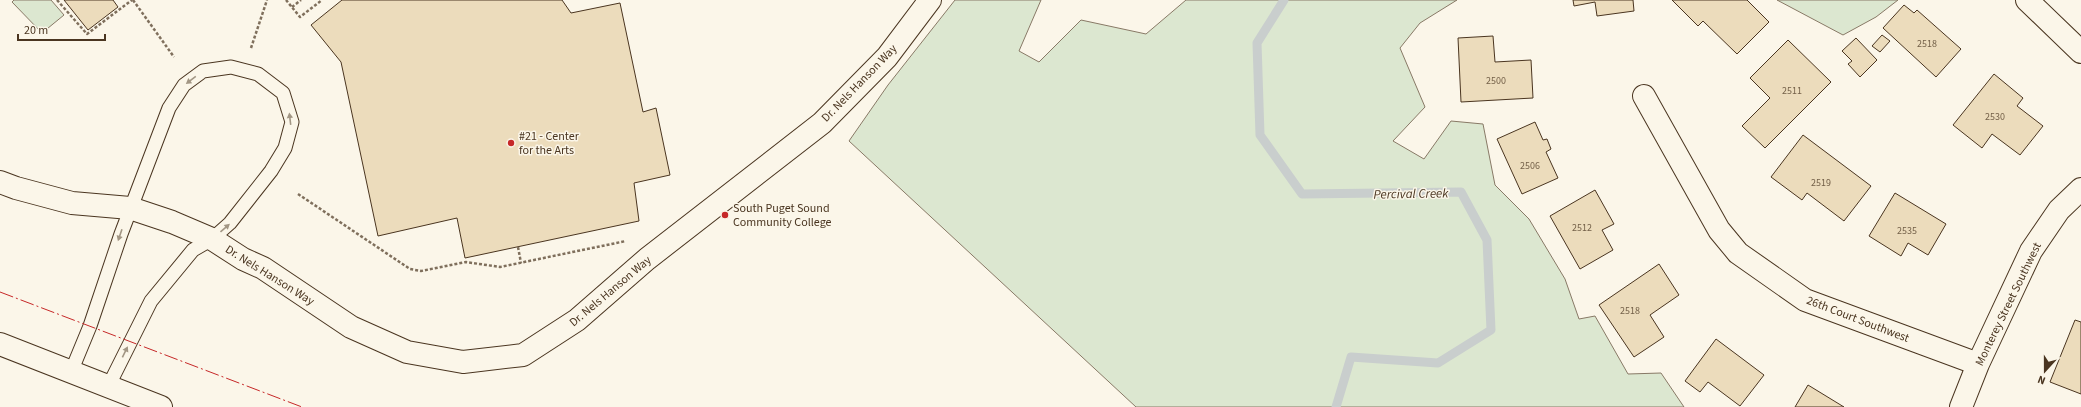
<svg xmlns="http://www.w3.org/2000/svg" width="2081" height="407" font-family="'Source Sans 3',sans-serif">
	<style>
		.green { fill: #dce7d0; stroke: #887966 }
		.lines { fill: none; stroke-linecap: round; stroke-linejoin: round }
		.stream { stroke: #c9cecd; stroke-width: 9 }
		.building { fill: #ecdcbc; stroke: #4a3520 }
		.lane-casing { stroke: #4a3520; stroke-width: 15 }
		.street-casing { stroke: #4a3520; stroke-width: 24 }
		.secondary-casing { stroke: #4a3520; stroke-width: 24 }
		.path { stroke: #7f6f5c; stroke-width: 2.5; stroke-dasharray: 3 2; stroke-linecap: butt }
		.lane { stroke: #fbf6e9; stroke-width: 13 }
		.street { stroke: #fbf6e9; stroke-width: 22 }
		.secondary { stroke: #fbf6e9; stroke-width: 22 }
		.power { stroke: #c62828; stroke-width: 1; stroke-dasharray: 14 3 2 3; stroke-linecap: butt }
		.oneway { fill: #a29684 }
		.poi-dot { fill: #c62828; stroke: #fbf6e9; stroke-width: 1.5 }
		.labels { text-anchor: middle; stroke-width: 3; stroke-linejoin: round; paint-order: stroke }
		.number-label { font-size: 10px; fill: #725f47 }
		.street-label { font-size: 12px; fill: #4a3520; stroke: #fbf6e9 }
		.poi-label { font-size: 12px; fill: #4a3520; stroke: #fbf6e9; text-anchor: start }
		.water-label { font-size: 13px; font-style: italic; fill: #4a3520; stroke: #fbf6e9 }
	</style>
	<rect width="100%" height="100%" fill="#fbf6e9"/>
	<!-- green -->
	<path class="green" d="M14,0H51L64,15L42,33L12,2Z
		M955,0H1041L1019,51L1039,62L1081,20L1146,34L1186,0H1457L1420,23L1400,48L1425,107L1393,141L1424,159L1451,121L1483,124L1495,185L1529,219L1565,279L1579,319L1595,316L1628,374L1661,373L1684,407H1136L849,141L888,85Z
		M1777,0H1898L1876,17L1843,35Z"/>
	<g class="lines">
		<!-- stream -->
		<path class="stream" d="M1284,0L1257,43L1260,135L1302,194L1461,192L1487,240L1491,330L1438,363L1351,357L1336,407"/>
	</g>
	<!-- building -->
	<path class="building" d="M64,0H113L118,7L88,30Z
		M342,0H562L571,13L620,3L643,112L656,108L670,175L634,183L639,221L465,258L457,218L378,236L341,62L311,25Z
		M1573,0H1633L1634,11L1597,16L1595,2L1574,6Z
		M1672,0H1747L1769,22L1737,54L1703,21L1698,26Z
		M1904,5L1914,13L1917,10L1961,49L1936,77L1883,28Z
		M1882,35L1890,41L1880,52L1872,46Z
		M1493,36L1495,62L1531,60L1533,98L1461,102L1458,38Z
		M1856,38L1877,60L1860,77L1848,64L1852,61L1842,51Z
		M1788,40L1831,82L1765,148L1742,126L1770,98L1750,78Z
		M1994,74L2023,98L2017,106L2043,126L2020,155L1992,134L1982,148L1953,125Z
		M1535,122L1543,140L1547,139L1551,149L1546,152L1558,178L1522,194L1497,139Z
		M1803,135L1871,186L1844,221L1807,193L1802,200L1771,177Z
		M1595,190L1614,224L1602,230L1613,250L1580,269L1550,216Z
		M1895,193L1946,224L1928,255L1908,243L1901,256L1869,236Z
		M1659,264L1679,295L1650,315L1664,337L1634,357L1599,305Z
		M2075,320L2081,322V394L2050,382Z
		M1716,339L1764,375L1740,406L1708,382L1700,392L1685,381Z
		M1808,385L1844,407H1795Z"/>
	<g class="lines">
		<defs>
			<path id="lane" d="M71,372L90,326L121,234L169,108L184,85L203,71L231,67L258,74L283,93L292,122L285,148L271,171L230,223L212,239L193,250L151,301L108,387"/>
			<path id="street" d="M2027,0L2081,52
				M1644,96L1719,230L1738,253L1805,300L1978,364
				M0,182L16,188L72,203L130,208L172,222L212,239L243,259L263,268L351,327L407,352L463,362L523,355L577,320L647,259L822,123L887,57L930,0
				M1961,407L1978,364L2031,251L2059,210L2081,189"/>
			<path id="secondary" d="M0,344L161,407"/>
		</defs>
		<!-- lane casing -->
		<use href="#lane" class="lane-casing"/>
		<!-- street casing -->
		<use href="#street" class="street-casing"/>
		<!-- secondary casing -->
		<use href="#secondary" class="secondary-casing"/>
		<!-- path -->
		<path class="path" d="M57,0L87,34L132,0
			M133,0L174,57
			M286,0L300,17L322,0
			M292,7L301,0
			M251,48L267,0
			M298,194L410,269L421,271L466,262L500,267L626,241
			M518,247L521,263"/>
		<!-- lane -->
		<use href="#lane" class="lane"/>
		<!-- street -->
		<use href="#street" class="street"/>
		<!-- secondary -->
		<use href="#secondary" class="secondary"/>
		<!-- power -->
		<path class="power" d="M0,292L302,407"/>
	</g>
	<!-- one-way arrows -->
	<defs><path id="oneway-solid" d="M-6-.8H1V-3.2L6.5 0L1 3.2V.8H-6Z"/></defs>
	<g class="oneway">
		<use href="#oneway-solid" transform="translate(191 80) rotate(143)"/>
		<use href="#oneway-solid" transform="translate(290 119) rotate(-97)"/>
		<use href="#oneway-solid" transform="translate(225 228) rotate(-41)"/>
		<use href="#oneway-solid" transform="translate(120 235) rotate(109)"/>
		<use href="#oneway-solid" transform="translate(125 352) rotate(-64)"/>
	</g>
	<!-- markers -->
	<g class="poi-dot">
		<circle cx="511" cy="143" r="4"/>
		<circle cx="725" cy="215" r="4"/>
	</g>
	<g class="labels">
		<!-- number labels -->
		<g class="number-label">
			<text x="1927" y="47">2518</text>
			<text x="1496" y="84">2500</text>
			<text x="1792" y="94">2511</text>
			<text x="1995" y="120">2530</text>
			<text x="1530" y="169">2506</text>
			<text x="1821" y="186">2519</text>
			<text x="1582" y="231">2512</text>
			<text x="1907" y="234">2535</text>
			<text x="1630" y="314">2518</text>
		</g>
		<!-- street labels -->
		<g class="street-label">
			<text transform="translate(859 83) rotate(-46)" y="4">Dr. Nels Hanson Way</text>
			<text transform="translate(270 275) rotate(32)" y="4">Dr. Nels Hanson Way</text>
			<text transform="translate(610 291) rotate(-40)" y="4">Dr. Nels Hanson Way</text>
			<text transform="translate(2008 304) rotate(-64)" y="4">Monterey Street Southwest</text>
			<text transform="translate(1858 319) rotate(21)" y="4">26th Court Southwest</text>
		</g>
		<!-- poi labels -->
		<g class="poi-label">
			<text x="519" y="140">#21 - Center<tspan x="519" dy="14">for the Arts</tspan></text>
			<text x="733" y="212">South Puget Sound<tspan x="733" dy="14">Community College</tspan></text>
		</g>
		<!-- water labels -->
		<g class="water-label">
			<text transform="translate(1411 193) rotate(-1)" y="5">Percival Creek</text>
		</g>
	</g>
	<!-- north arrow -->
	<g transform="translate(2045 371) rotate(201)" stroke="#fbf6e9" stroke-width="3" paint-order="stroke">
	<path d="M0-3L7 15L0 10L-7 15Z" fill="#4a3520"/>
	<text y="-6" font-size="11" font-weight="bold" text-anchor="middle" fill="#4a3520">N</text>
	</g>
	<!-- scale -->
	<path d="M18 34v6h87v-6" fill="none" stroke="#4a3520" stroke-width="2"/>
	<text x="24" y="34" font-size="12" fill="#4a3520" stroke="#fbf6e9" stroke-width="3" paint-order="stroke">20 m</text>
</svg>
